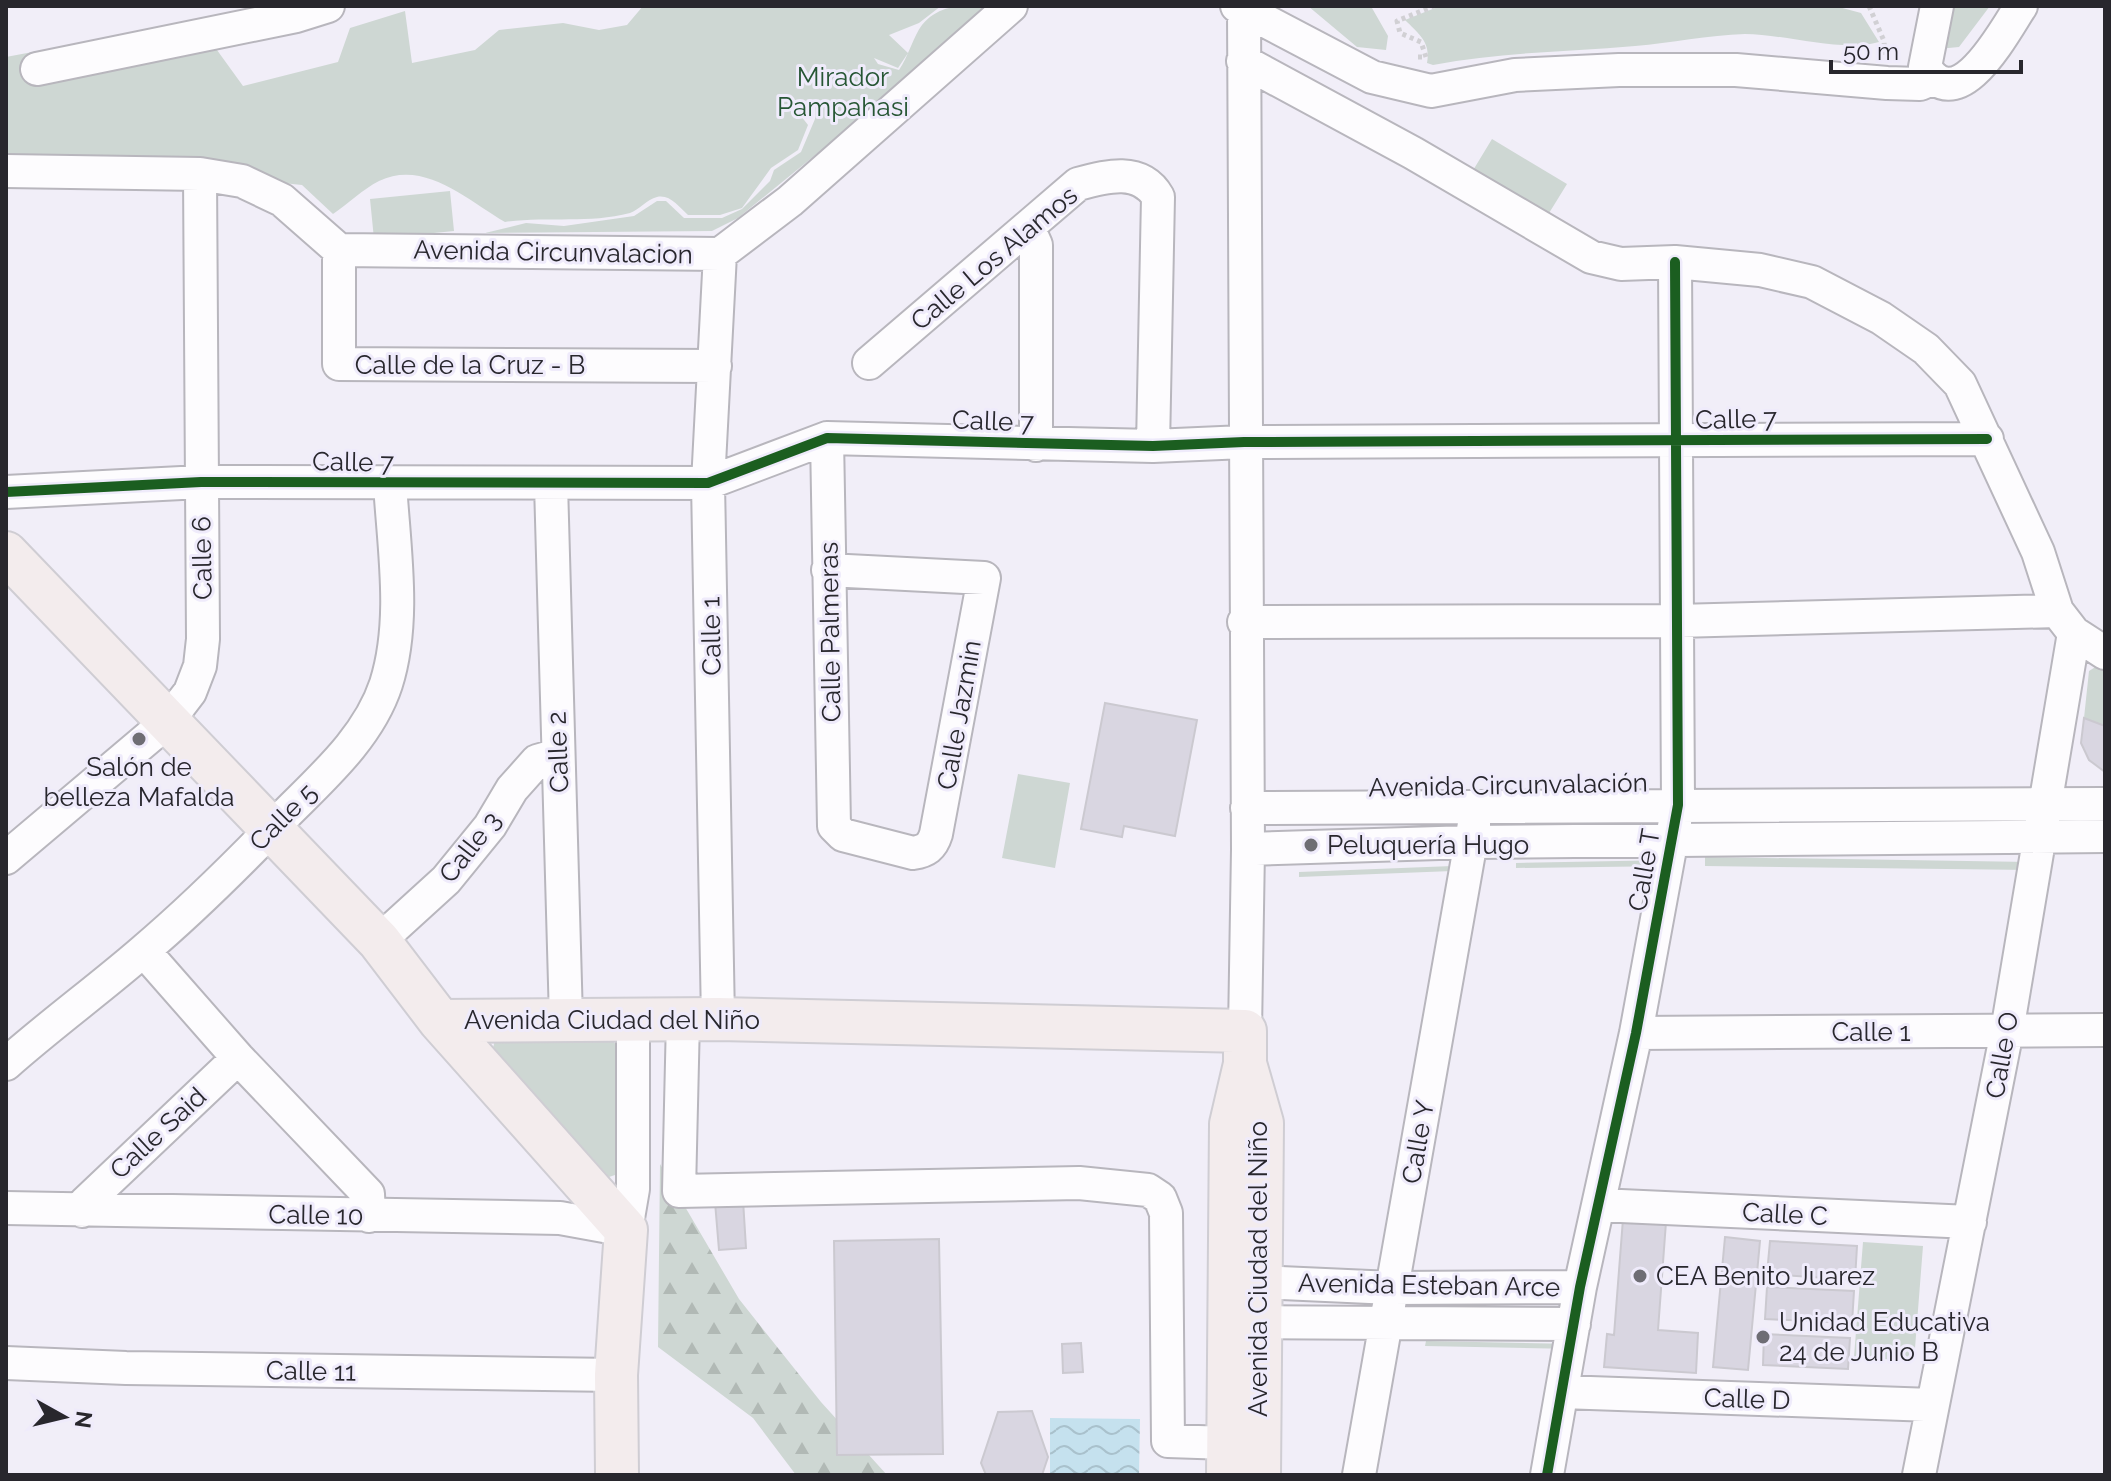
<svg xmlns="http://www.w3.org/2000/svg" width="2111" height="1481" font-family="Raleway,sans-serif">
	<style>
		.green { fill: #ced7d3 }
		.forest { fill: url(#forest-firs) }
		.water { fill: url(#water-waves) }
		.building { fill: #d9d6e1; stroke: #cbc9d0; stroke-width: 2 }
		.lines { fill: none; stroke-linecap: round; stroke-linejoin: round }
		.minor-casing { stroke: #b8b6bd; stroke-width: 36 }
		.major-casing { stroke: #cfcdd3; stroke-width: 46 }
		.path { stroke: #d1d0d4; stroke-width: 5; stroke-dasharray: 4 4; stroke-linecap: butt }
		.minor { stroke: #fdfcfe; stroke-width: 32 }
		.major { stroke: #f3eced; stroke-width: 42 }
		.cycleway-casing { stroke: #efebfb; stroke-width: 15 }
		.cycleway { stroke: #1b5e20; stroke-width: 10 }
		.poi-dot { fill: #6e6d74; stroke: #efebfb; stroke-width: 3 }
		.labels { text-anchor: middle; stroke-width: 6; stroke-linejoin: round; paint-order: stroke }
		.park-label { font-size: 26px; fill: #265634; stroke: #efebfb }
		.street-label { font-size: 26px; fill: #28272d; stroke: #efebfb }
		.poi-label { font-size: 26px; fill: #28272d; stroke: #efebfb; text-anchor: start }
	</style>
	<defs>
		<pattern id="forest-firs" width="22" height="20" patternUnits="userSpaceOnUse" patternTransform="scale(2)"><rect width="22" height="20" fill="#ced7d3"/><path d="M5 1l3.5 6h-7zM16 11l3.5 6h-7z" fill="#b1b9b5"/></pattern>
		<pattern id="water-waves" width="16" height="10" patternUnits="userSpaceOnUse" patternTransform="scale(2)"><rect width="16" height="10" fill="#c5e1ee"/><path d="M0 5q4-4 8 0t8 0" fill="none" stroke="#a9c1cc"/></pattern>
	</defs>
	<rect width="100%" height="100%" fill="#f1eef8"/>
	<!-- green -->
	<path class="green" d="M643,6H941L919,23L889,35L908,53L898,68L874,58L878,64L899,70C908,57 914,35 922,25C942,1 970,6 998,6L738,218L712,231L485,233L526,223L564,226L634,216L657,201H666L684,218H722L742,209L770,181L774,170L801,152L815,119V105L794,107L808,125L798,150L771,168L742,208L720,215H688C679,207 670,194 657,197C647,199 639,210 630,213C588,224 547,216 505,222C468,201 425,159 379,181C363,189 348,204 333,214L302,185L116,166L6,160V57L196,21L243,86L338,62L350,28L405,11L412,63L475,50L499,30L563,23L599,30L627,25Z
		M1308,6H1375L1372,8L1388,36L1386,50L1357,47Z
		M1440,6H1835L1861,13L1879,42C1842,53 1785,34 1745,34C1708,35 1671,43 1635,46C1567,52 1500,52 1433,65L1427,63C1431,42 1419,34 1405,20Z
		M1948,6H1990L1959,47L1938,49Z
		M1492,139L1567,184L1546,218L1472,172Z
		M450,191L454,231L374,239L370,199Z
		M2105,661V726L2084,718L2089,671Z
		M1018,774L1070,783L1055,868L1002,858Z
		M1705,857L2030,862L2031,870L1705,866Z
		M1673,860V866L1516,868V863Z
		M1478,865V870L1299,877V872Z
		M495,1040H612L619,1048L618,1174L609,1177L493,1048Z
		M1863,1242L1923,1246L1914,1361L1854,1357Z
		M1426,1341L1575,1344L1574,1349L1425,1346Z"/>
	<!-- forest -->
	<path class="forest" d="M660,1164L739,1299L821,1402L887,1475H796L753,1418L658,1347Z"/>
	<!-- water -->
	<path class="water" d="M1050,1418L1140,1419L1139,1475H1050Z"/>
	<!-- building -->
	<path class="building" d="M1105,703L1197,720L1175,836L1124,826L1122,837L1081,829Z
		M2084,718L2105,726V772L2089,760L2081,743Z
		M743,1200L746,1248L719,1250L715,1202Z
		M1623,1219L1666,1222L1658,1330L1698,1333L1696,1373L1604,1367L1607,1334L1614,1335Z
		M1725,1237L1760,1241L1748,1370L1713,1367Z
		M939,1239L943,1454L837,1455L834,1241Z
		M1770,1241L1857,1246L1855,1280L1767,1274Z
		M1767,1287L1854,1291L1852,1323L1765,1319Z
		M1764,1334L1850,1338L1848,1369L1763,1365Z
		M1081,1343L1083,1372L1063,1373L1062,1344Z
		M1032,1411L1048,1457L1042,1475H986L981,1463L998,1412Z"/>
	<g class="lines">
		<defs>
			<path id="minor" d="M1237,6L1372,77L1431,91L1515,75L1619,70H1736L1887,83L1920,84L1934,78
				M1937,6L1925,67C1958,121 2005,30 2021,6
				M1244,10L1248,849L1245,1031
				M1243,61L1413,153L1591,257L1621,264L1675,262L1760,270L1812,282L1881,318L1926,349L1960,384L2038,552L2057,611L2074,633L2105,653
				M37,69L296,16L328,6
				M6,171L200,174L242,181L282,200L339,250
				M1028,227L1036,245V445
				M339,250L720,254L790,201L1011,6
				M339,250V364L715,366
				M869,363L1078,184C1106,176 1141,167 1158,197L1153,446
				M827,438L834,826L843,835L913,853C926,851 932,847 936,834L984,578L828,570
				M551,484L566,1019
				M6,492L201,482L708,483L827,438L1153,446L1244,442L1987,439
				M1244,622L1677,621L2057,611
				M1247,808L2105,804
				M1248,849L1471,842L2105,836
				M6,858L167,722L190,692L200,666L203,639L200,174
				M379,941L446,880L490,826L512,789L537,761L558,755
				M144,951L238,1058L368,1194L369,1216
				M683,1019L679,1191L1079,1183L1148,1190L1160,1198L1166,1213L1168,1441L1228,1443
				M718,1019L708,483L720,254
				M1636,1033L2105,1030
				M6,1064C50,1025 98,990 142,952C193,909 241,861 287,813C325,775 369,736 386,684C406,621 394,549 390,484
				M1599,1205L1970,1222
				M6,1208L560,1218L626,1230L633,1189V1019
				M82,1211L85,1203L238,1058
				M1239,1281L1392,1288L1580,1287
				M1240,1322L1574,1324
				M6,1363L126,1368L616,1375
				M1562,1392L1932,1405
				M1359,1475L1474,824
				M1547,1475L1580,1287L1636,1033L1678,805L1675,262
				M1919,1475L2007,1031L2074,633"/>
			<path id="major" d="M6,553L379,941L440,1021L718,1019L1245,1031V1064L1231,1124L1228,1475
				M440,1021L626,1230L616,1375L617,1475
				M1246,1067L1262,1123L1259,1475"/>
		</defs>
		<!-- minor casing -->
		<use href="#minor" class="minor-casing"/>
		<!-- major casing -->
		<use href="#major" class="major-casing"/>
		<!-- path -->
		<path class="path" d="M1869,6L1884,41L1885,58
			M1418,57H1426L1421,42L1400,33L1397,21L1434,6"/>
		<!-- minor -->
		<use href="#minor" class="minor"/>
		<!-- major -->
		<use href="#major" class="major"/>
		<defs>
			<path id="cycleway" d="M6,492L201,482L708,483L827,438L1153,446L1244,442L1987,439
				M1547,1475L1580,1287L1636,1033L1678,805L1675,262"/>
		</defs>
		<!-- cycleway casing -->
		<use href="#cycleway" class="cycleway-casing"/>
		<!-- cycleway -->
		<use href="#cycleway" class="cycleway"/>
	</g>
	<!-- markers -->
	<g class="poi-dot">
		<circle cx="139" cy="739" r="8"/>
		<circle cx="1311" cy="845" r="8"/>
		<circle cx="1640" cy="1276" r="8"/>
		<circle cx="1763" cy="1337" r="8"/>
	</g>
	<g class="labels">
		<!-- park labels -->
		<g class="park-label">
			<text x="843" y="86">Mirador<tspan x="843" dy="30">Pampahasi</tspan></text>
		</g>
		<!-- street labels -->
		<g class="street-label">
			<text transform="translate(553 252) rotate(1)" y="9">Avenida Circunvalacion</text>
			<text transform="translate(994 258) rotate(-40)" y="9">Calle Los Alamos</text>
			<text x="470" y="374">Calle de la Cruz - B</text>
			<text transform="translate(1736 419) rotate(-1)" y="9">Calle 7</text>
			<text transform="translate(993 421) rotate(2)" y="9">Calle 7</text>
			<text transform="translate(353 462) rotate(1)" y="9">Calle 7</text>
			<text transform="translate(202 558) rotate(-91)" y="9">Calle 6</text>
			<text transform="translate(830 632) rotate(-91)" y="9">Calle Palmeras</text>
			<text transform="translate(711 636) rotate(-91)" y="9">Calle 1</text>
			<text transform="translate(959 715) rotate(-80)" y="9">Calle Jazmin</text>
			<text transform="translate(558 752) rotate(-92)" y="9">Calle 2</text>
			<text transform="translate(1508 785) rotate(-1)" y="9">Avenida Circunvalación</text>
			<text transform="translate(283 817) rotate(-45)" y="9">Calle 5</text>
			<text transform="translate(470 847) rotate(-52)" y="9">Calle 3</text>
			<text transform="translate(1644 870) rotate(-80)" y="9">Calle T</text>
			<text x="612" y="1029">Avenida Ciudad del Niño</text>
			<text x="1871" y="1041">Calle 1</text>
			<text transform="translate(2002 1055) rotate(-80)" y="9">Calle O</text>
			<text transform="translate(158 1133) rotate(-43)" y="9">Calle Said</text>
			<text transform="translate(1418 1142) rotate(-80)" y="9">Calle Y</text>
			<text transform="translate(1785 1214) rotate(3)" y="9">Calle C</text>
			<text transform="translate(316 1215) rotate(1)" y="9">Calle 10</text>
			<text transform="translate(1258 1269) rotate(-90)" y="9">Avenida Ciudad del Niño</text>
			<text transform="translate(1429 1285) rotate(1)" y="9">Avenida Esteban Arce</text>
			<text transform="translate(311 1371) rotate(1)" y="9">Calle 11</text>
			<text transform="translate(1747 1399) rotate(2)" y="9">Calle D</text>
		</g>
		<!-- poi labels -->
		<g class="poi-label">
			<text x="139" y="776" text-anchor="middle">Salón de<tspan x="139" dy="30">belleza Mafalda</tspan></text>
			<text x="1327" y="854">Peluquería Hugo</text>
			<text x="1656" y="1285">CEA Benito Juarez</text>
			<text x="1779" y="1331">Unidad Educativa<tspan x="1779" dy="30">24 de Junio B</tspan></text>
		</g>
	</g>
	<!-- border -->
	<rect width="2111" height="1481" fill="none" stroke="#28272d" stroke-width="16"/>
	<!-- north arrow -->
	<g transform="translate(64 1417) rotate(98)" stroke="#efebfb" stroke-width="6" paint-order="stroke">
	<path d="M0-6L14 30L0 20L-14 30Z" fill="#28272d"/>
	<text y="-12" font-size="22" font-weight="bold" text-anchor="middle" fill="#28272d">N</text>
	</g>
	<!-- scale -->
	<path d="M1831 60v12h190v-12" fill="none" stroke="#28272d" stroke-width="4"/>
	<text x="1843" y="60" font-size="24" fill="#28272d" stroke="#efebfb" stroke-width="6" paint-order="stroke">50 m</text>
</svg>
